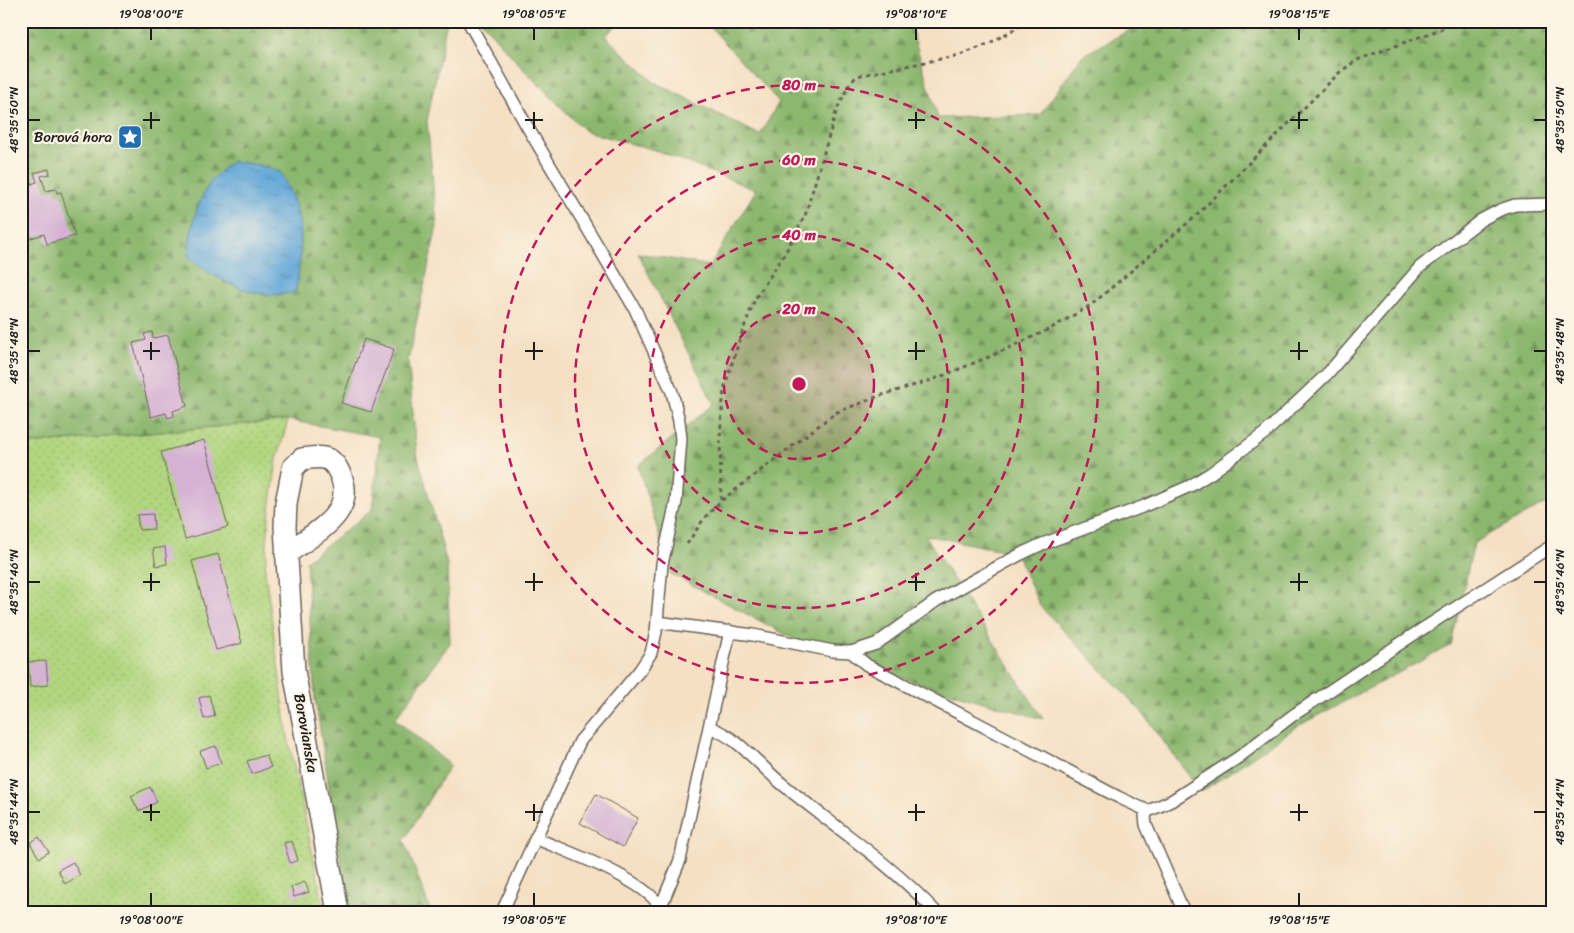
<svg xmlns="http://www.w3.org/2000/svg" width="1574" height="933" font-family="Sriracha,sans-serif">
	<style>
		.grass { fill: url(#grass-dots); stroke: #66794e }
		.forest { fill: url(#forest-firs); stroke: #546a45 }
		.water { fill: url(#water-ripples); stroke: #40627a }
		.building { fill: #d5b2d4 }
		.lines { fill: none; stroke-linecap: round; stroke-linejoin: round }
		.lane-casing { stroke: #686157; stroke-width: 14 }
		.street-casing { stroke: #686157; stroke-width: 24 }
		.path { stroke: #686157; stroke-width: 3; stroke-dasharray: 4 4; stroke-linecap: butt }
		.lane { stroke: #fff; stroke-width: 11 }
		.street { stroke: #fff; stroke-width: 21 }
		.ticks { fill: none; stroke: #1c1c1c; stroke-width: 2 }
		.ring { fill: none; stroke: #c2185b; stroke-width: 2.5; stroke-dasharray: 9 6 }
		.labels { text-anchor: middle; stroke-width: 4.5; stroke-linejoin: round; paint-order: stroke }
		.poi-label { font-size: 15px; fill: #1c1c1c; stroke: #fcf5e5; text-anchor: end }
		.street-label { font-size: 15px; fill: #1c1c1c; stroke: #fcf5e5 }
		.centre { fill: #c2185b; stroke: #fcf5e5; stroke-width: 2.5 }
		.ring-label { font-size: 15px; text-anchor: middle; font-weight: bold; fill: #c2185b; stroke: #fcf5e5; stroke-width: 4.5; stroke-linejoin: round; paint-order: stroke }
		.neatline { fill: none; stroke: #1c1c1c; stroke-width: 2 }
		.ticks-label { font-size: 12px; text-anchor: middle; fill: #1c1c1c }
	</style>
	<defs>
		<pattern id="grass-dots" width="8" height="8" patternUnits="userSpaceOnUse" patternTransform="scale(1.25)"><rect width="8" height="8" fill="#b1d67f"/><path d="M2 2h.1M6 6h.1" fill="none" stroke="#98b76d" stroke-width="1.8" stroke-linecap="round"/></pattern>
		<pattern id="forest-firs" width="22" height="20" patternUnits="userSpaceOnUse" patternTransform="scale(1.25)"><rect width="22" height="20" fill="#8cb76e"/><path d="M5 1l3.5 6h-7zM16 11l3.5 6h-7z" fill="#72945a"/></pattern>
		<pattern id="water-ripples" width="26" height="14" patternUnits="userSpaceOnUse" patternTransform="scale(1.25)"><rect width="26" height="14" fill="#63a8d8"/><path d="M2 4q2-2 4 0t4 0M15 11q2-2 4 0t4 0" fill="none" stroke="#5188ae"/></pattern>
	</defs>
	<rect width="100%" height="100%" fill="#fcf5e5"/>
	<filter id="ink" filterUnits="userSpaceOnUse"><feTurbulence type="fractalNoise" baseFrequency=".02" numOctaves="2"/><feDisplacementMap in="SourceGraphic" scale="10" xChannelSelector="R" yChannelSelector="G"/><feConvolveMatrix kernelMatrix="1 2 1 2 8 2 1 2 1" color-interpolation-filters="sRGB"/></filter>
	<filter id="wash" filterUnits="userSpaceOnUse"><feTurbulence type="fractalNoise" baseFrequency=".0096" numOctaves="4" result="noise"/><feDisplacementMap in="SourceGraphic" scale="20" xChannelSelector="R" yChannelSelector="G"/><feGaussianBlur stdDeviation="1.12" result="paint"/><feColorMatrix in="noise" values="0 0 0 0 0 0 0 0 0 0 0 0 0 0 0 0 0 1.4 0 .05"/><feComposite in="paint" operator="in"/></filter>
	<g filter="url(#wash)">
		<rect width="100%" height="100%" fill="#f5e0c4"/>
		<!-- grass -->
		<path class="grass" d="M288,420L277,459L269,517L265,572L288,738L325,912H21V445Z"/>
		<!-- forest -->
		<path class="forest" d="M21,21H447L427,121L437,226L408,361L417,453L447,564L450,643L395,719L450,765L404,840L431,912H349L315,698L306,561L372,510L380,437L288,420L21,445Z
			M481,21H621L605,36L654,82L760,135L779,102L705,21H909L938,118L1040,115L1082,56L1146,21H1553V499L1474,543L1451,645L1296,727L1201,792L1141,711L1040,606L1016,553L925,535L1043,719L918,683L796,640L671,574L638,466L714,404L638,253L710,266L756,190L658,151L585,131L523,69Z"/>
		<!-- water -->
		<path class="water" d="M233,161L259,165L280,172C306,219 303,240 296,291C262,304 213,280 188,256C191,220 201,181 233,161Z"/>
		<g id="blocks">
			<!-- building -->
			<path class="building" d="M21,149L31,184L37,182L34,173L49,169L50,174L41,176L46,191L56,189L57,193L61,192L75,236L47,244L44,234L21,241Z
				M152,332L153,338L168,335L187,406L173,411L174,416L168,418L166,413L151,417L133,343L146,340L144,334Z
				M364,339L394,349L371,412L341,403Z
				M204,440L228,527L185,539L161,452Z
				M153,514L154,529L139,530L137,515Z
				M165,547L167,564L156,566L153,549Z
				M218,554L242,643L216,650L192,561Z
				M46,661L48,685L30,687L28,662Z
				M209,695L215,716L204,719L199,698Z
				M216,746L221,763L206,768L200,751Z
				M266,755L271,767L252,774L247,761Z
				M150,787L157,802L139,811L131,796Z
				M596,794L638,818L623,847L580,823Z
				M39,837L49,852L39,858L30,843Z
				M292,841L298,860L290,863L284,843Z
				M73,862L80,875L65,884L58,870Z
				M305,882L309,892L294,897L291,887Z"/>
		</g>
	</g>
	<g filter="url(#ink)">
		<use href="#blocks" fill-opacity="0" stroke="#686157" stroke-width="1"/>
		<g class="lines">
			<defs>
				<path id="lane" d="M468,21L528,128L635,309L672,392L679,421L681,439L676,502L662,564L656,632L651,653L640,670L580,741L502,912
					M657,622L753,635L833,651L851,652L876,644L936,601L1021,554L1040,545L1142,507L1190,486L1211,473L1265,433L1328,373L1420,267L1481,220L1500,210L1515,205L1553,204
					M851,652L867,665L1118,797L1148,811
					M709,727C739,738 757,763 781,783C832,825 890,863 936,912
					M535,838C565,851 652,881 663,912
					M661,906L680,860L730,631
					M1184,912L1146,825L1145,816L1148,811L1171,801L1239,757L1292,716L1410,637L1553,545"/>
				<path id="street" d="M286,554C315,532 361,512 338,470C330,454 318,457 302,459L293,468L286,503L285,527L294,671L338,912"/>
			</defs>
			<!-- lane casing -->
			<use href="#lane" class="lane-casing"/>
			<!-- street casing -->
			<use href="#street" class="street-casing"/>
			<!-- path -->
			<path class="path" d="M721,500L720,436L724,389L740,338L755,299L784,255L805,216L837,109L850,83L857,76L960,55L988,44L1029,21
				M687,544L705,517L721,501L835,413L879,396L932,380L991,356L1050,329L1091,305L1196,216L1340,72L1357,60L1463,21"/>
			<!-- lane -->
			<use href="#lane" class="lane"/>
			<!-- street -->
			<use href="#street" class="street"/>
		</g>
	</g>
	<!-- ticks -->
	<path class="ticks" d="M151,28V40M534,28V40M916,28V40M1299,28V40M151,112V129M534,112V129M916,112V129M1299,112V129M28,120H40M143,120H160M525,120H543M908,120H925M1290,120H1308M1534,120H1546M151,342V360M534,342V360M916,342V360M1299,342V360M28,351H40M143,351H160M525,351H543M908,351H925M1290,351H1308M1534,351H1546M151,573V591M534,573V591M916,573V591M1299,573V591M28,582H40M143,582H160M525,582H543M908,582H925M1290,582H1308M1534,582H1546M151,804V821M534,804V821M916,804V821M1299,804V821M28,812H40M143,812H160M525,812H543M908,812H925M1290,812H1308M1534,812H1546M151,893V906M534,893V906M916,893V906M1299,893V906"/>
	<!-- distance rings -->
	<circle cx="799" cy="384" r="75" fill="#c2185b" fill-opacity=".12"/>
	<g class="ring">
		<circle cx="799" cy="384" r="75"/>
		<circle cx="799" cy="384" r="149"/>
		<circle cx="799" cy="384" r="224"/>
		<circle cx="799" cy="384" r="299"/>
	</g>
	<!-- icons -->
	<defs>
		<symbol id="sight-square" viewBox="-11 -11 22 22"><rect x="-9" y="-9" width="18" height="18" rx="4" fill="#1f6fb2" stroke="#fcf5e5"/><path d="M0-6L1.8-2.2L6-1.7L2.9 1.2L3.7 5.4L0 3.3L-3.7 5.4L-2.9 1.2L-6-1.7L-1.8-2.2Z" fill="#fff"/></symbol>
	</defs>
	<g fill-rule="evenodd">
		<use href="#sight-square" x="116" y="123" width="28" height="28"/>
	</g>
	<g class="labels">
		<!-- poi labels -->
		<g class="poi-label">
			<text x="112" y="142">Borová hora</text>
		</g>
		<!-- street labels -->
		<g class="street-label">
			<text transform="translate(306 733) rotate(80)" y="5">Borovianska</text>
		</g>
	</g>
	<circle cx="799" cy="384" r="8" class="centre"/>
	<g class="ring-label">
		<text x="799" y="90">80 m</text>
		<text x="799" y="165">60 m</text>
		<text x="799" y="240">40 m</text>
		<text x="799" y="314">20 m</text>
	</g>
	<!-- margin -->
	<rect width="1574" height="933" fill="none" stroke="#fcf5e5" stroke-width="55"/>
	<rect x="28" y="28" width="1518" height="878" class="neatline"/>
	<g class="ticks-label">
		<text x="151" y="18">19°08'00"E</text>
		<text x="534" y="18">19°08'05"E</text>
		<text x="916" y="18">19°08'10"E</text>
		<text x="1299" y="18">19°08'15"E</text>
		<text transform="translate(14 120) rotate(-90)" y="4">48°35'50"N</text>
		<text transform="translate(1560 120) rotate(-90)" y="4">48°35'50"N</text>
		<text transform="translate(14 351) rotate(-90)" y="4">48°35'48"N</text>
		<text transform="translate(1560 351) rotate(-90)" y="4">48°35'48"N</text>
		<text transform="translate(14 582) rotate(-90)" y="4">48°35'46"N</text>
		<text transform="translate(1560 582) rotate(-90)" y="4">48°35'46"N</text>
		<text transform="translate(14 812) rotate(-90)" y="4">48°35'44"N</text>
		<text transform="translate(1560 812) rotate(-90)" y="4">48°35'44"N</text>
		<text x="151" y="924">19°08'00"E</text>
		<text x="534" y="924">19°08'05"E</text>
		<text x="916" y="924">19°08'10"E</text>
		<text x="1299" y="924">19°08'15"E</text>
	</g>
</svg>
